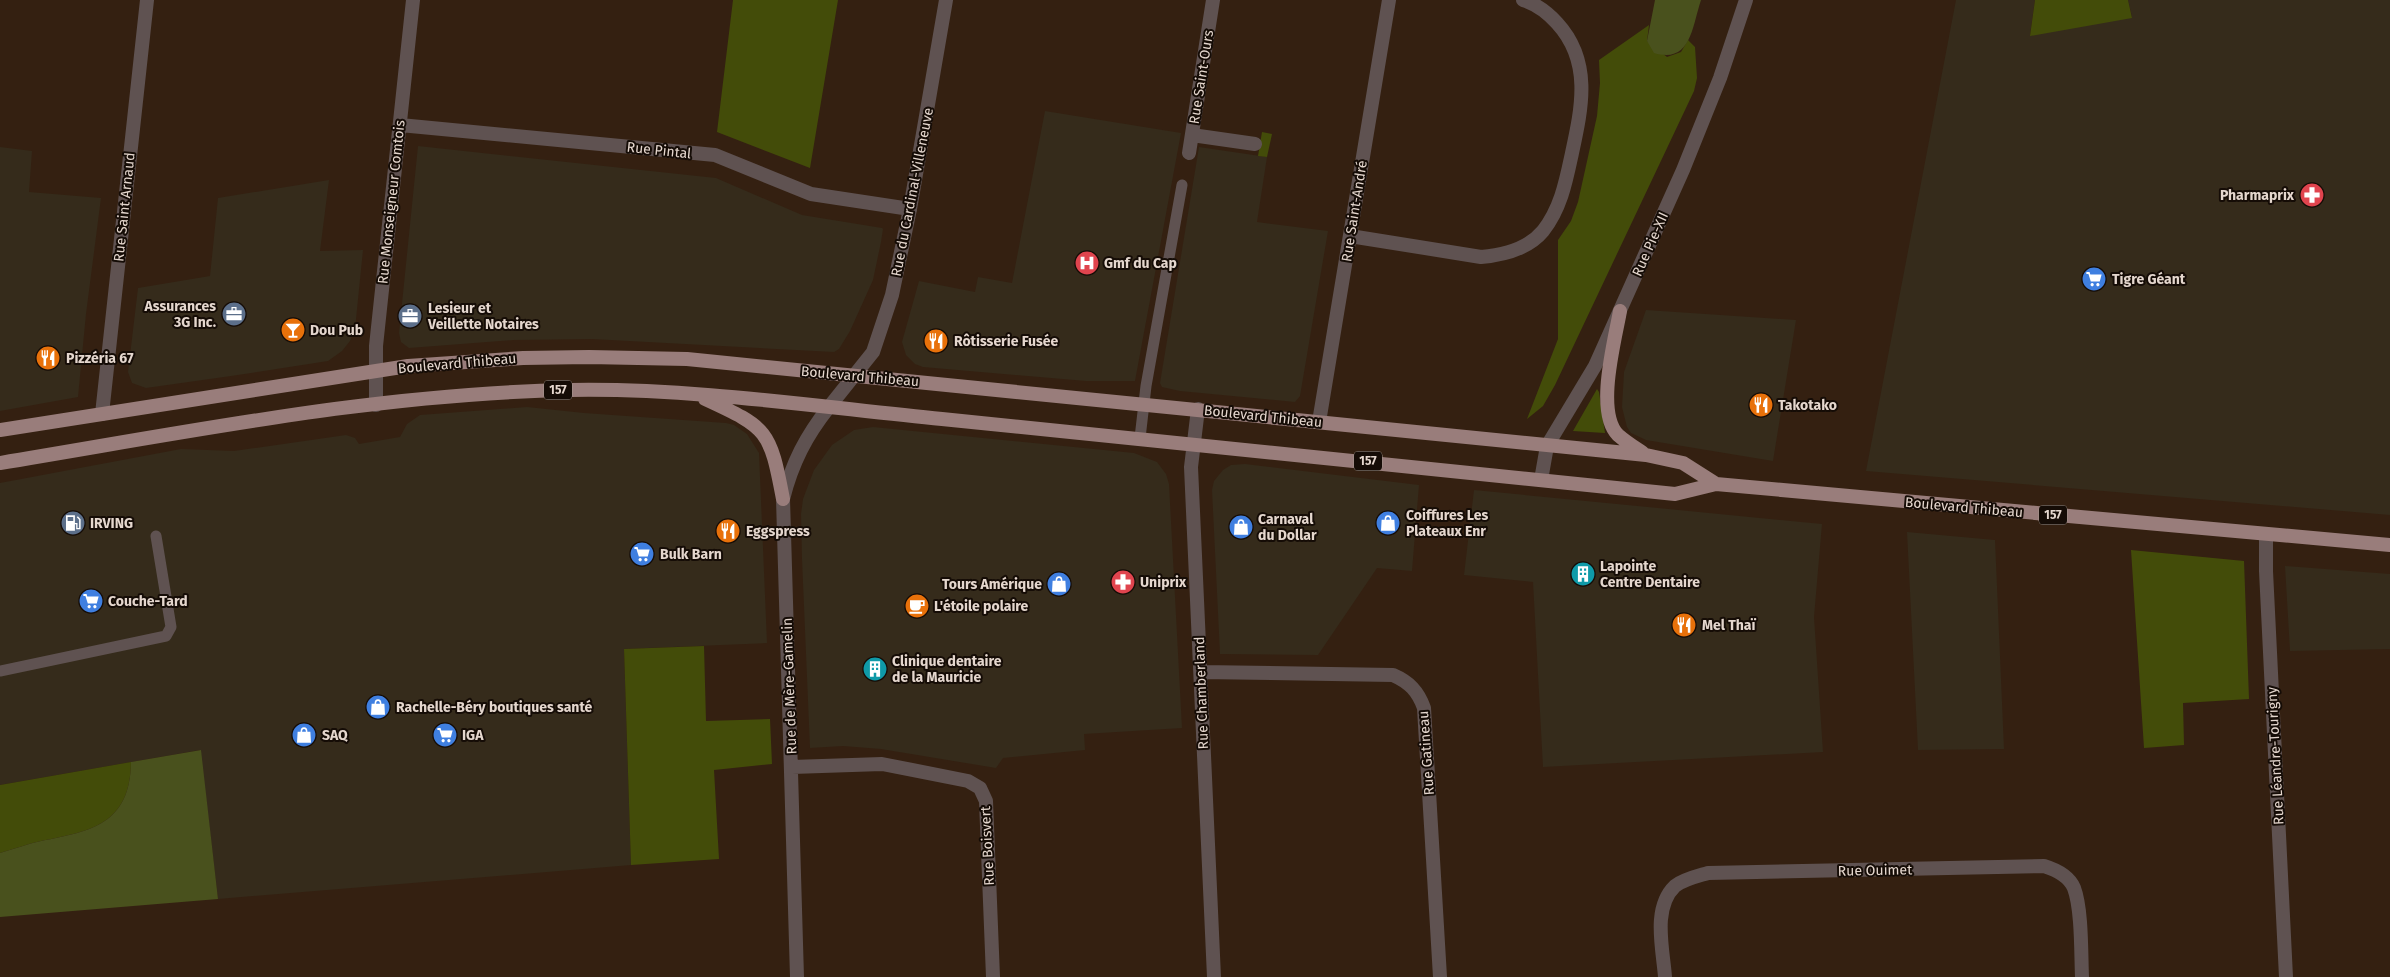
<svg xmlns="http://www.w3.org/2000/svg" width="2390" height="977" font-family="'Fira Sans',sans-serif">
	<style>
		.commercial { fill: #352b1b }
		.green { fill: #434c09 }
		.forest { fill: #49511d }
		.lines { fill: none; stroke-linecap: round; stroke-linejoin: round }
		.service { stroke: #5f5251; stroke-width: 11 }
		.minor { stroke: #5f5251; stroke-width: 14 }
		.tertiary { stroke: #5f5251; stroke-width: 14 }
		.primary { stroke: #997d7b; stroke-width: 14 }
		.labels { text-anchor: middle; stroke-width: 4; stroke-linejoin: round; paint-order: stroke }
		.shield { fill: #150c06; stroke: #a79a92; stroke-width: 1 }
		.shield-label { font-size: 12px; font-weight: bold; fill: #e5d7ce }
		.street-label { font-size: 14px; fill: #e5d7ce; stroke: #150c06 }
		.poi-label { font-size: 14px; font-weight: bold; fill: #e5d7ce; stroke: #150c06; text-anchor: start }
	</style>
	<rect width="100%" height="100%" fill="#342011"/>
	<!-- commercial -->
	<path class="commercial" d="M1956,0H2035L2030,35L2132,17L2128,0H2390V515L1866,471Z
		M1045,111L1181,133L1135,381H1086L923,367L915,364L906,355L902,342L919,281L975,292L978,277L1012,283Z
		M418,146L716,178L802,215L882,228L883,229L881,242L873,280L850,331L839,349L834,352L592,339L514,340L409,348L401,342L399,333Z
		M0,147L32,151L29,192L101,198L86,314L78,397L0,411Z
		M1199,147L1267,157L1257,222L1328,231L1300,396L1295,402L1180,391L1162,387L1160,383Z
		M329,180L320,251L363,250L355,329L350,341L342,351L328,361L231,376L146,388L132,383L128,372L138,288L210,276L218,198Z
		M1646,310L1796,320L1773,461L1646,440L1631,433L1627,427L1622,407L1624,372Z
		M527,407L584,413L726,423L734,425L747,434L759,453L767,643L624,649L631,865L218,899L200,750L0,785V483L181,449L234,451L346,435L355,438L359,444L400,437L407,424L420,415Z
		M873,427L1134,453L1157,462L1166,474L1169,484L1182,728L1084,734L1085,750L1003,758L996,768L881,749L843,746L810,748L802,559L801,514L803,499L814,470L832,445L854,430Z
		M1245,464L1419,485L1412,571L1377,568L1318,655L1220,654L1212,490L1214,481L1223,470L1231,465Z
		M1474,490L1822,524L1814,617L1823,752L1543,767L1533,582L1464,575Z
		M1907,532L1995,540L2004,749L1918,750Z
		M2285,566L2390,574V649L2290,651Z"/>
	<!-- green -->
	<path class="green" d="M733,0H838L810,168L717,132Z
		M2035,0H2128L2132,18L2030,36Z
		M1649,25L1647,41L1667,57L1681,52L1688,40L1695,47L1697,78L1694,91L1555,385L1543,406L1527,419L1558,339V240L1571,221L1578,202L1597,116L1600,83L1599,60Z
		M1262,132L1272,134L1267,157L1258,156Z
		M1597,389L1599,392L1605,433L1573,431Z
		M2131,550L2244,561L2249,699L2183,703L2184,745L2144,748Z
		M704,646L706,721L770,719L772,764L714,770L719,859L631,865L624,649Z
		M131,762C130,824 92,831 41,841C27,844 14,849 0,853V785Z"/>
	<!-- forest -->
	<path class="forest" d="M1655,0H1701C1692,27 1691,64 1654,53L1647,41Z
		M201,750L218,899L0,917V853C14,849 27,844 41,841C92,831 130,824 131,762Z"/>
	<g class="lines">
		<!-- service -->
		<path class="service" d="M1140,438L1146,386L1182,185
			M0,671L166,636L171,627L156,536"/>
		<!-- minor -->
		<path class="minor" d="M400,125L715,155L811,194L910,209
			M1192,135L1255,144
			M1189,153L1213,0
			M1350,236L1481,257C1504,255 1528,249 1543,231C1561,208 1566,181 1572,153C1582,107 1592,61 1557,23C1548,13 1536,4 1523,0
			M376,405V346L413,0
			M1198,409L1191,467L1214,977
			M102,414L147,0
			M1319,422L1389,0
			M2266,535V571L2286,977
			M1201,672L1393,675C1409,682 1418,691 1424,708L1440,977
			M792,767L882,764L968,781L980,788L986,801L993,977
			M797,977L783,499C792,463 806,436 829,407
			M1665,977C1663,949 1652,908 1675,886C1684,879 1698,876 1708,873L2044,866C2057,870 2069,876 2074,888C2082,909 2081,954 2082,977"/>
		<!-- tertiary -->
		<path class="tertiary" d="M829,407L873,352L892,295L910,209L946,0
			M1541,480L1547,446L1595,366L1683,170L1720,78L1746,0"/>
		<!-- primary -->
		<path class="primary" d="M1620,311C1615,340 1595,412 1618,435C1626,442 1634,447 1643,453
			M705,399C768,428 770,430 783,499
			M0,430L408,366L523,358L589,357L687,359L1646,455L1683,463L1716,484
			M0,463C189,432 379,393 571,390C694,388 819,407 942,419C1186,442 1430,469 1675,494L1716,484L2390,545"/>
	</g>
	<!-- icons -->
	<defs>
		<symbol id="pharmacy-disc" viewBox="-11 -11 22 22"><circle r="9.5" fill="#e0444e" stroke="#150c06"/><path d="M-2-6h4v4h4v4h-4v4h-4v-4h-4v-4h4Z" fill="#fff"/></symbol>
		<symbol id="hospital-disc" viewBox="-11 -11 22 22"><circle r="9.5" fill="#e0444e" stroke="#150c06"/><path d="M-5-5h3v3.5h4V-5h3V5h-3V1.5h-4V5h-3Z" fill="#fff"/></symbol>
		<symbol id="supermarket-disc" viewBox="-11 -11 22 22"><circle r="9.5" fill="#3f7fe0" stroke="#150c06"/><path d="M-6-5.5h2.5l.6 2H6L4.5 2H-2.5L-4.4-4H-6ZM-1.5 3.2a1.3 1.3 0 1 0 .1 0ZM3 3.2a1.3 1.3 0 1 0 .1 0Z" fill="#fff"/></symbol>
		<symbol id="office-disc" viewBox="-11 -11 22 22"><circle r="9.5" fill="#5c6f8a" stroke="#150c06"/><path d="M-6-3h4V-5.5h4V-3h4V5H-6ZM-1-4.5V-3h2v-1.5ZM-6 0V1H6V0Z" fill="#fff"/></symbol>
		<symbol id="bar-disc" viewBox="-11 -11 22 22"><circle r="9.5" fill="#e8710a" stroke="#150c06"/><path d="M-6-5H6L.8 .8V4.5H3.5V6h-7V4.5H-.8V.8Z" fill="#fff"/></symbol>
		<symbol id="restaurant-disc" viewBox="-11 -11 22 22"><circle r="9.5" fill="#e8710a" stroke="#150c06"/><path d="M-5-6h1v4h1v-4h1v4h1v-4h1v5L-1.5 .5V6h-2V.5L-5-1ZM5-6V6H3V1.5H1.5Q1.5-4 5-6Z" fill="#fff"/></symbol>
		<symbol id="fuel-disc" viewBox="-11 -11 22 22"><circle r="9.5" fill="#5c6f8a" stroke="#150c06"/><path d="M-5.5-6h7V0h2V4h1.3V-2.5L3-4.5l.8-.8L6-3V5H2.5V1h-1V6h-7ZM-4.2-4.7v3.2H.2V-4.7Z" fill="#fff"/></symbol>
		<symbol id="shop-disc" viewBox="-11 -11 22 22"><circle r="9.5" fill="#3f7fe0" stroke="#150c06"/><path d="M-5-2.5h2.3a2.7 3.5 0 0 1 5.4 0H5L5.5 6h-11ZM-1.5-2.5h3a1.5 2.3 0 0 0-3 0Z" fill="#fff"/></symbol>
		<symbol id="building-disc" viewBox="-11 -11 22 22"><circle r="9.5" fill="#0f9aa8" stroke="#150c06"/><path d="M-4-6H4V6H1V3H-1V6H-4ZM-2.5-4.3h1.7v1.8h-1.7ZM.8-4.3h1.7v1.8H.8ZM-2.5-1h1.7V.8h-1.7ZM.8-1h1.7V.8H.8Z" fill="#fff"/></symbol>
		<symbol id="cafe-disc" viewBox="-11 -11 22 22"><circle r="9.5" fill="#e8710a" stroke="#150c06"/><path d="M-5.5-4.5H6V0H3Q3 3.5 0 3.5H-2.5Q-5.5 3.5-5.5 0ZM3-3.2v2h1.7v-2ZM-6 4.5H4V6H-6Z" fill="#fff"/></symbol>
	</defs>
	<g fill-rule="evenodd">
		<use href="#pharmacy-disc" x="2298" y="181" width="28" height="28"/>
		<use href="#hospital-disc" x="1073" y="249" width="28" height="28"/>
		<use href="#supermarket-disc" x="2080" y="265" width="28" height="28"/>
		<use href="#office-disc" x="220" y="300" width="28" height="28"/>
		<use href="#office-disc" x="396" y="302" width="28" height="28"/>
		<use href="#bar-disc" x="279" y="316" width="28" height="28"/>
		<use href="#restaurant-disc" x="922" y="327" width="28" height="28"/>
		<use href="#restaurant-disc" x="34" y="344" width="28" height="28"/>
		<use href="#restaurant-disc" x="1747" y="391" width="28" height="28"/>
		<use href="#fuel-disc" x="59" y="509" width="28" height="28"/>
		<use href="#shop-disc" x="1374" y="509" width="28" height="28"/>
		<use href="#shop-disc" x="1227" y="513" width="28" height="28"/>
		<use href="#restaurant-disc" x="714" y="517" width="28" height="28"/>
		<use href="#supermarket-disc" x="628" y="540" width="28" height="28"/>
		<use href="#building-disc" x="1569" y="560" width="28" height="28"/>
		<use href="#pharmacy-disc" x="1109" y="568" width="28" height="28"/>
		<use href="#shop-disc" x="1045" y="570" width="28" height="28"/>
		<use href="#supermarket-disc" x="77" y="587" width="28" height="28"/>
		<use href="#cafe-disc" x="903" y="592" width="28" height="28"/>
		<use href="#restaurant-disc" x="1670" y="611" width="28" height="28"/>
		<use href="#building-disc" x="861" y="655" width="28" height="28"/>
		<use href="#shop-disc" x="364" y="693" width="28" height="28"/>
		<use href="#shop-disc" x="290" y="721" width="28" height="28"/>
		<use href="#supermarket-disc" x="431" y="721" width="28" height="28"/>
	</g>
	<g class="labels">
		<!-- shield labels -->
		<g class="shield">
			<rect x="544" y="380.5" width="28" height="19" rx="4"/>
			<rect x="1354" y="451.5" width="28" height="19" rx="4"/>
			<rect x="2039" y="505.5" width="28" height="19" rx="4"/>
		</g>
		<g class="shield-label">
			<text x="558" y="394">157</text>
			<text x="1368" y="465">157</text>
			<text x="2053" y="519">157</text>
		</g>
		<!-- street labels -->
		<g class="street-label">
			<text transform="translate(1201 77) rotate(-81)" y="5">Rue Saint-Ours</text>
			<text transform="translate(659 150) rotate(6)" y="5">Rue Pintal</text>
			<text transform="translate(912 192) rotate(-79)" y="5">Rue du Cardinal-Villeneuve</text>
			<text transform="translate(391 202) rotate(-84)" y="5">Rue Monseigneur Comtois</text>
			<text transform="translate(124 207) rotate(-84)" y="5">Rue Saint Arnaud</text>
			<text transform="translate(1354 211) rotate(-81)" y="5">Rue Saint-André</text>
			<text transform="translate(1650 244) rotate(-66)" y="5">Rue Pie-XII</text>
			<text transform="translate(457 363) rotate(-5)" y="5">Boulevard Thibeau</text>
			<text transform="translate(860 376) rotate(5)" y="5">Boulevard Thibeau</text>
			<text transform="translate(1263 416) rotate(6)" y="5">Boulevard Thibeau</text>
			<text transform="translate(1964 507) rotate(5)" y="5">Boulevard Thibeau</text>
			<text transform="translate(789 686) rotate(-92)" y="5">Rue de Mère-Gamelin</text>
			<text transform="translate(1201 693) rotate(-92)" y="5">Rue Chamberland</text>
			<text transform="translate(1426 753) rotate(-94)" y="5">Rue Gatineau</text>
			<text transform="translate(2275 756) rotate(-93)" y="5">Rue Léandre-Tourigny</text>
			<text transform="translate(987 846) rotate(-93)" y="5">Rue Boisvert</text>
			<text transform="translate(1875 870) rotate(-1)" y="5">Rue Ouimet</text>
		</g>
		<!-- poi labels -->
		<g class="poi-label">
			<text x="2294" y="200" text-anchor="end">Pharmaprix</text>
			<text x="1104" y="268">Gmf du Cap</text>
			<text x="2112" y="284">Tigre Géant</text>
			<text x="216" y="311" text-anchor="end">Assurances<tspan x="216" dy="16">3G Inc.</tspan></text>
			<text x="428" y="313">Lesieur et<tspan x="428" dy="16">Veillette Notaires</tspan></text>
			<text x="310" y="335">Dou Pub</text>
			<text x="954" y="346">Rôtisserie Fusée</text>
			<text x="66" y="363">Pizzéria 67</text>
			<text x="1778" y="410">Takotako</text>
			<text x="1406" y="520">Coiffures Les<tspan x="1406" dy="16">Plateaux Enr</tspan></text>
			<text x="1258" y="524">Carnaval<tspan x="1258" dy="16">du Dollar</tspan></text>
			<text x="90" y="528">IRVING</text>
			<text x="746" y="536">Eggspress</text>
			<text x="660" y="559">Bulk Barn</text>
			<text x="1600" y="571">Lapointe<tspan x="1600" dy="16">Centre Dentaire</tspan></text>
			<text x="1140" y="587">Uniprix</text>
			<text x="1042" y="589" text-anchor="end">Tours Amérique</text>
			<text x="108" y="606">Couche-Tard</text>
			<text x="934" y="611">L'étoile polaire</text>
			<text x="1702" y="630">Mel Thaï</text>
			<text x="892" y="666">Clinique dentaire<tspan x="892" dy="16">de la Mauricie</tspan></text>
			<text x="396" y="712">Rachelle-Béry boutiques santé</text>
			<text x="322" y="740">SAQ</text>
			<text x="462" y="740">IGA</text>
		</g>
	</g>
</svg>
